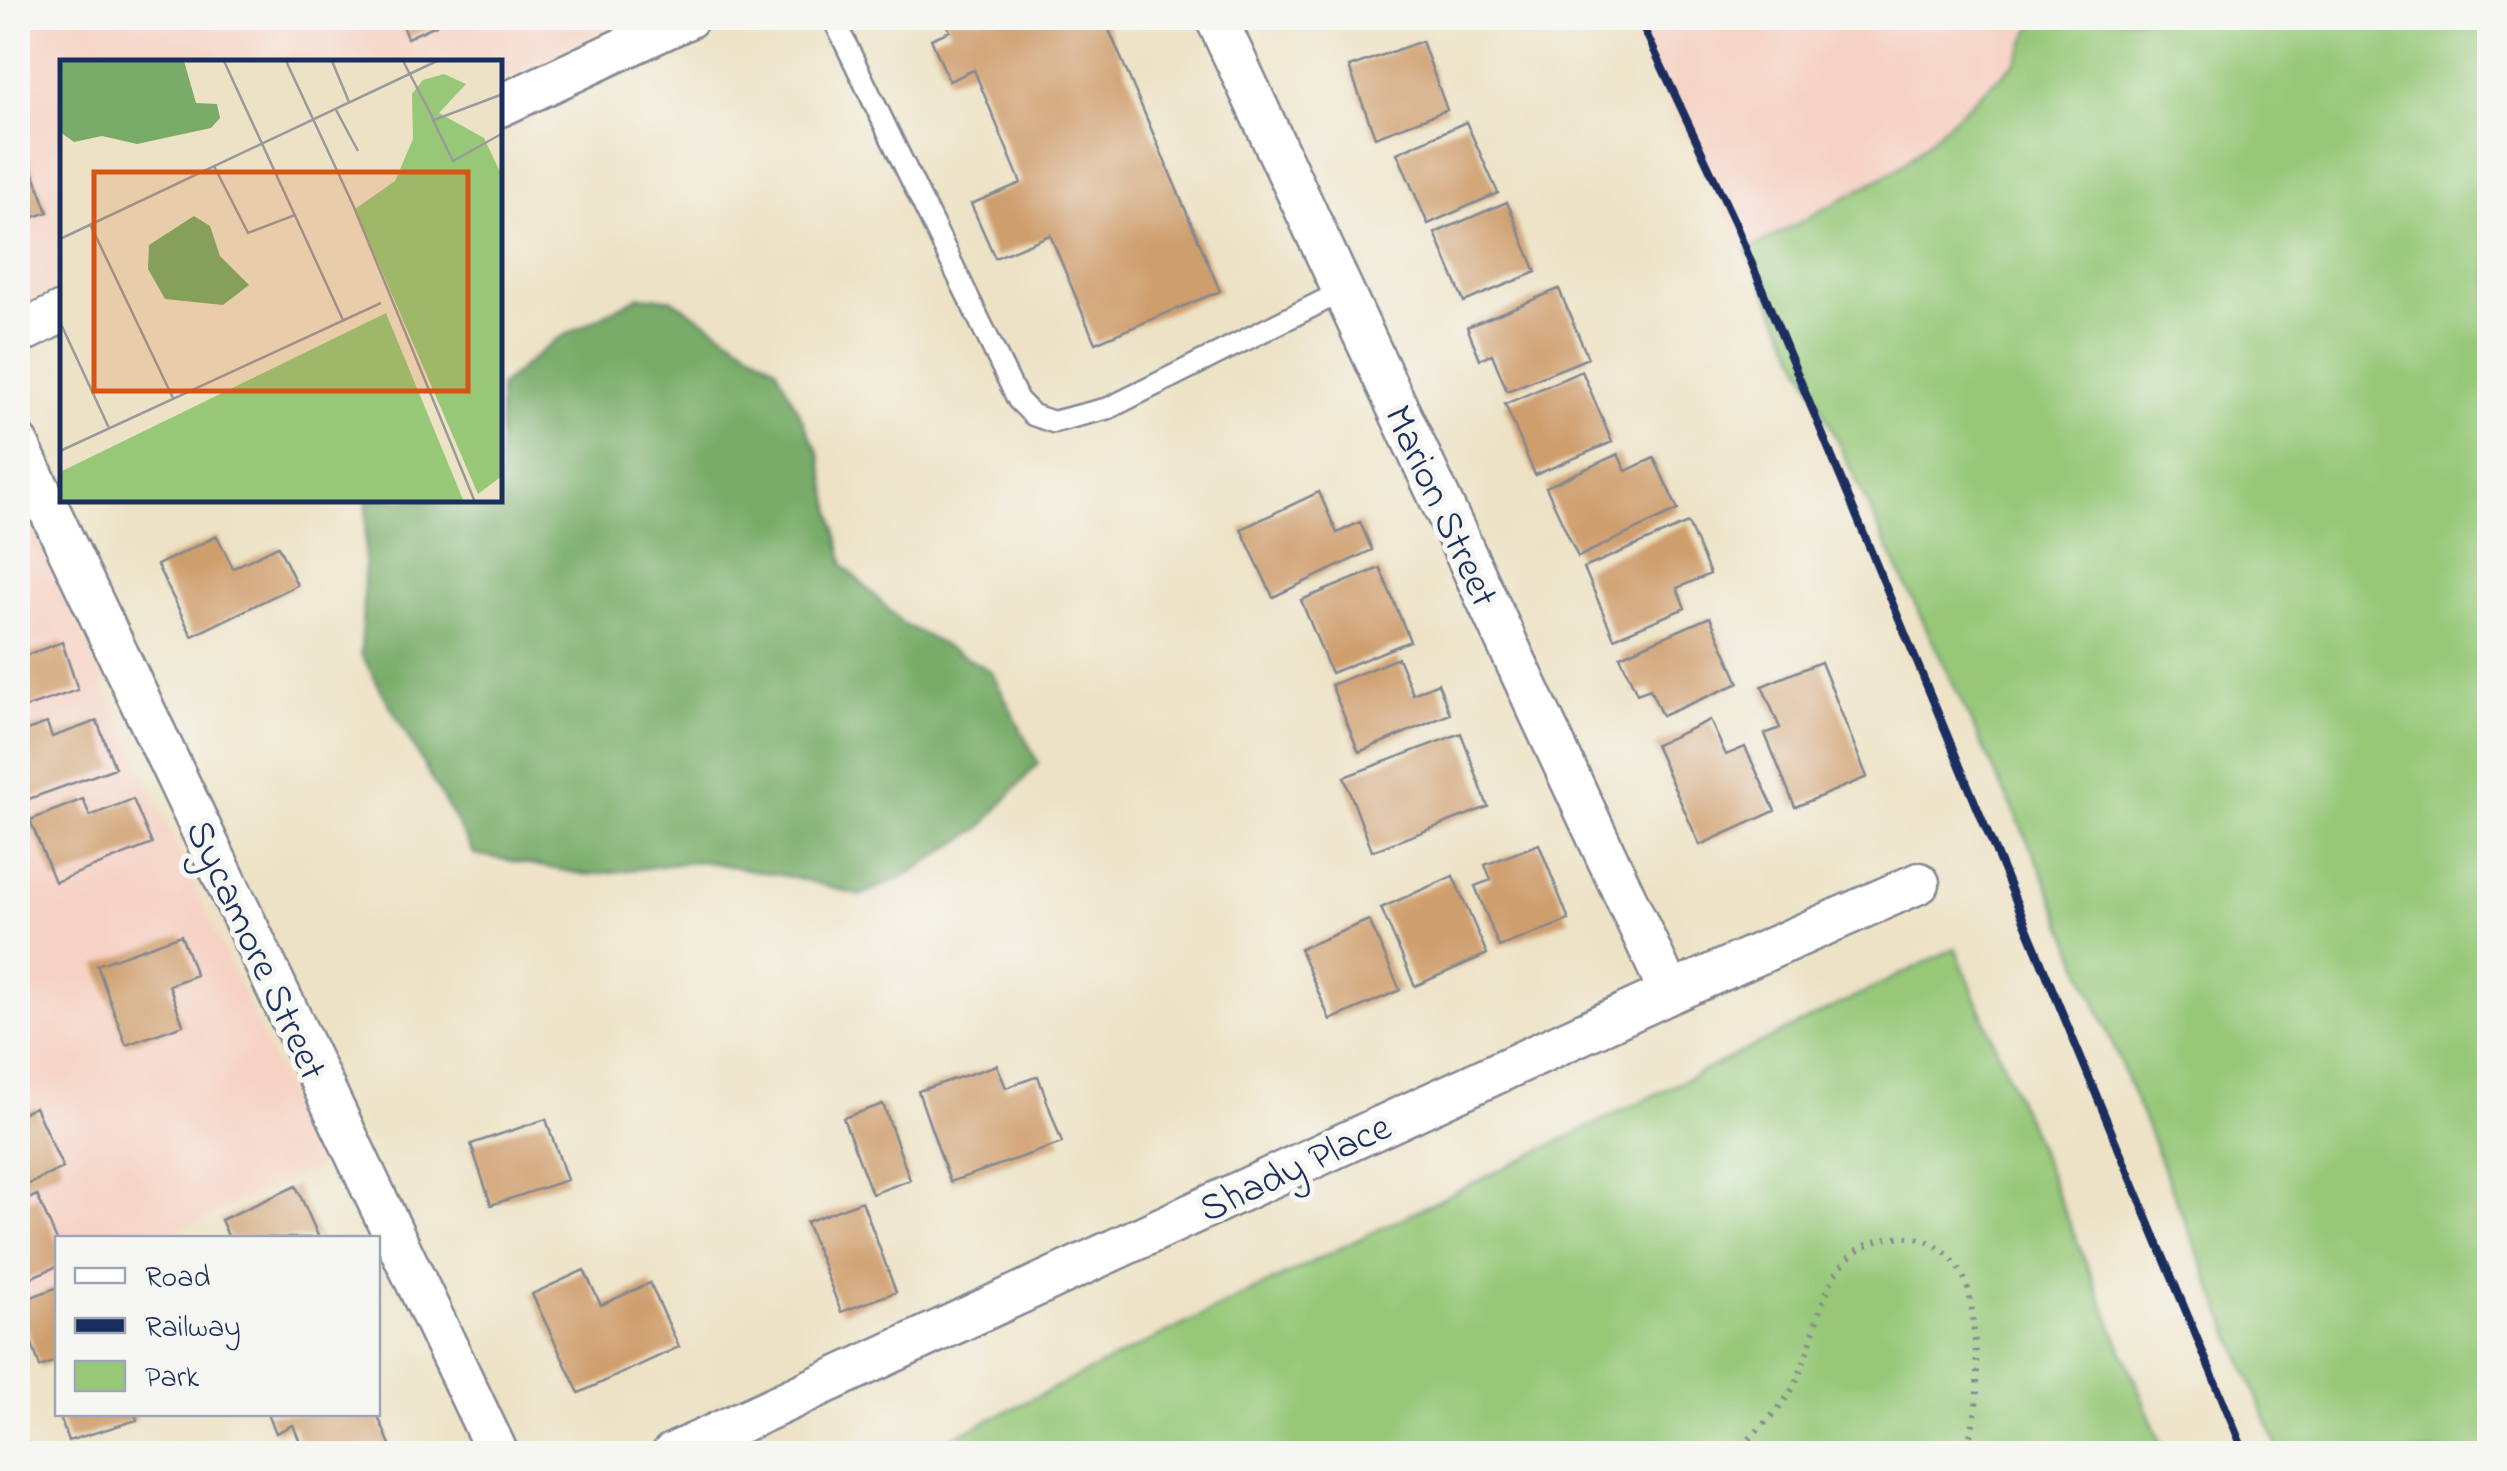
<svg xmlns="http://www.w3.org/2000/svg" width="2507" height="1471" font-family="'Indie Flower',sans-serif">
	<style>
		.built { fill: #f6d2c4 }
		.green { fill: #96c878; stroke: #587c6b; stroke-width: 2.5 }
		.forest { fill: #78ac68; stroke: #4a6e63; stroke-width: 2.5 }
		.building { fill: #cf9e6d }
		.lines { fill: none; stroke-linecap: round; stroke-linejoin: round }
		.lane-casing { stroke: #848892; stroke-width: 25 }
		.street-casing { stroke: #848892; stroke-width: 45 }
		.path { stroke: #848892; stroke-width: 6; stroke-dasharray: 2.5 8; stroke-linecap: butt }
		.lane { stroke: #fff; stroke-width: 20 }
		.street { stroke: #fff; stroke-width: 40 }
		.rail { stroke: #1b2f5e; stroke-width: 8 }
		.labels { text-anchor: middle; stroke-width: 10; stroke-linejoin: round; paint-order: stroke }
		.street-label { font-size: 40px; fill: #1b2f5e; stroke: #f6f6f2 }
		.inset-road { fill: none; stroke: #999a9c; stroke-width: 2.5 }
		.view { fill: #d45514; fill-opacity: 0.15; stroke: #d45514; stroke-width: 5 }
		.inset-edge { fill: none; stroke: #1b2f5e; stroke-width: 5 }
	</style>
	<rect width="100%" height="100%" fill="#f6f6f2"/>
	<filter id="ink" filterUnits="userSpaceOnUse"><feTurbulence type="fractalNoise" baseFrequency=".01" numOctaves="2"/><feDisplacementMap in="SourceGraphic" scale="20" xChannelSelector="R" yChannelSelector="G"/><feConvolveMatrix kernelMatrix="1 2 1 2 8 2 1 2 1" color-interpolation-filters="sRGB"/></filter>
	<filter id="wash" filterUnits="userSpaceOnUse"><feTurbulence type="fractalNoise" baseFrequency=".0048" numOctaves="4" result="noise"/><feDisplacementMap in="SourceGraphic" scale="40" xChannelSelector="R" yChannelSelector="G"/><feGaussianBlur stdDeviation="2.25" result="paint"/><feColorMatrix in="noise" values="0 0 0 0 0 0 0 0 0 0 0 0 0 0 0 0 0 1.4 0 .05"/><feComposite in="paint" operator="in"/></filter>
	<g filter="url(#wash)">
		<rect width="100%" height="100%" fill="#ede2c5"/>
		<!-- built -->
		<path class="built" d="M18,18H636L500,82V62H62V288L18,309Z
			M1624,18H2036L2017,61L1899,168L1747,251Z
			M18,492L320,1166L160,1238H58L57,1285L18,1303Z"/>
		<!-- green -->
		<path class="green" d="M2036,18H2489V1453H2280L2041,869L1747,251L1899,168L2017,61Z
			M1955,948L2165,1453H921Z"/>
		<!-- forest -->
		<path class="forest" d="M640,296L671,299L776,367L819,453L844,566L902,623L991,671L1038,763L981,828L907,875L860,896L802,879L701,861L588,875L474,854L361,654L367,500H500V386L554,341Z"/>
		<g id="blocks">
			<!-- building -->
			<path class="building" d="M399,18H433L436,25L407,38Z
				M944,18H1104L1220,291L1095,343L1050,235L995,258L971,204L1021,183L974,70L949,81L931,39L950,31Z
				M1422,41L1447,110L1375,137L1349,67Z
				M1466,122L1498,193L1428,224L1397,153Z
				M28,158L48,212L18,223V162Z
				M1507,202L1536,272L1464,302L1435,233Z
				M1559,289L1588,358L1507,391L1492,354L1480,359L1467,327Z
				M1582,371L1612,442L1535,475L1505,404Z
				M1618,454L1626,471L1654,458L1678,510L1578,557L1546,487Z
				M1319,492L1337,533L1360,522L1372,550L1273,597L1241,529Z
				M1688,523L1710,574L1677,588L1685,608L1614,638L1584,568Z
				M217,536L233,568L278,546L297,585L192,636L157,565Z
				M1380,568L1410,641L1331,673L1301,600Z
				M1710,617L1739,683L1662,716L1650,689L1637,694L1620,656Z
				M62,642L78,690L18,710V658Z
				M1398,658L1413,694L1438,683L1450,714L1359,752L1331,685Z
				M1821,662L1867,777L1795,807L1765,734L1780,728L1762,686Z
				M1710,720L1726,755L1745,747L1775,811L1700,845L1655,745Z
				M97,721L115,768L18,803V733L47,723L52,737Z
				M1461,733L1488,807L1372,851L1344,777Z
				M83,799L90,816L133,799L152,844L55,882L30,820Z
				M1539,844L1569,920L1499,947L1475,886L1491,880L1485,865Z
				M1453,876L1487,954L1415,986L1381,908Z
				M1369,920L1400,990L1330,1020L1300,949Z
				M181,935L196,975L169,985L183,1025L126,1045L97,965Z
				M997,1065L1006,1088L1038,1076L1062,1143L950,1182L918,1091Z
				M883,1104L910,1180L872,1194L843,1118Z
				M35,1107L63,1168L18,1189V1115Z
				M546,1119L567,1180L491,1205L471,1144Z
				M296,1186L319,1238H229L221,1220Z
				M37,1195L58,1243V1266L18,1283V1204Z
				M862,1201L896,1292L841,1312L806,1222Z
				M584,1270L601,1305L650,1283L679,1347L579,1393L532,1294Z
				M58,1287V1360L40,1367L18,1302Z
				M59,1414H135L137,1420L68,1441Z
				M268,1414H377L394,1454H305L293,1425L276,1433Z"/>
		</g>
	</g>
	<g filter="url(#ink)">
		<use href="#blocks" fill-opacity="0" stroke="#848892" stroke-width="2.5"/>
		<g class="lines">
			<defs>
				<path id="lane" d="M833,18L1018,400L1033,415L1053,422L1109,408L1343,291"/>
				<path id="street" d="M1216,18L1670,993
					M500,106L688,18
					M18,334L62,312
					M18,444L498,1454
					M672,1454L1670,993L1919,883"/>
			</defs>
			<!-- lane casing -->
			<use href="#lane" class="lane-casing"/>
			<!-- street casing -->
			<use href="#street" class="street-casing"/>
			<!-- path -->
			<path class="path" d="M1735,1454C1753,1434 1777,1414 1791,1391C1821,1342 1814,1259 1880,1240C1897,1235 1916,1235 1932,1244C1959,1260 1969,1280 1972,1312C1976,1357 1985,1412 1962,1454"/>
			<!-- lane -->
			<use href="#lane" class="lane"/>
			<!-- street -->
			<use href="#street" class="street"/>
			<!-- rail -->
			<path class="rail" d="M1639,18L1735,223L2245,1454"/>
		</g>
	</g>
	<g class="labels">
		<!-- street labels -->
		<g class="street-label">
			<text transform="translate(1443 505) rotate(65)" y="14">Marion Street</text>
			<text transform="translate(258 949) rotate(65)" y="14">Sycamore Street</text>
			<text transform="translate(1294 1166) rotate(-25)" y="14">Shady Place</text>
		</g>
	</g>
	<!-- overview -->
	<g transform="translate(60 60)">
		<rect width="442" height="442" fill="#ede2c5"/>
		<path d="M384,14L406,24L379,53L424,78L443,118L442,416L418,434L295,149L335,121L353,79L352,34L363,20ZM326,253L404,442H0V412Z" fill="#96c878"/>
		<path d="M1,1H124L136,43L157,44L160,58L151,68L77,84L42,76L14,82L0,72ZM134,156L150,166L160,196L189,225L163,245L105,239L88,209L89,185Z" fill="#78ac68"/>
		<path class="inset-road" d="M164,1L283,260M226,1L293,145L415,442M272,1L289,42M343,1L374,60L443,34M275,48L298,91M372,58L393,101L443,73M154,106L188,173L235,155M30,164L113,338M0,179L377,1M0,262L49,368M0,391L321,243"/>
		<path class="view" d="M34,112H408V331H34Z"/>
		<rect width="442" height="442" class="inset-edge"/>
	</g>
	<!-- margin -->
	<rect width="2507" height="1471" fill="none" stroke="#f6f6f2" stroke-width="60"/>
	<!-- legend -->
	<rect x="55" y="1236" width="325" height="180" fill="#f6f6f2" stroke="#9ea6b7" stroke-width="2.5"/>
	<rect x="75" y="1268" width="50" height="15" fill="#ffffff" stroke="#9ea6b7" stroke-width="2.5"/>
	<text x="145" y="1286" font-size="30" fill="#1b2f5e">Road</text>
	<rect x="75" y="1318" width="50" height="15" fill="#1b2f5e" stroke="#9ea6b7" stroke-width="2.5"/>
	<text x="145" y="1336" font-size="30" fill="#1b2f5e">Railway</text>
	<rect x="75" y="1361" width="50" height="30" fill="#96c878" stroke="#9ea6b7" stroke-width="2.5"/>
	<text x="145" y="1386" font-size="30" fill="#1b2f5e">Park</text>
</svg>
